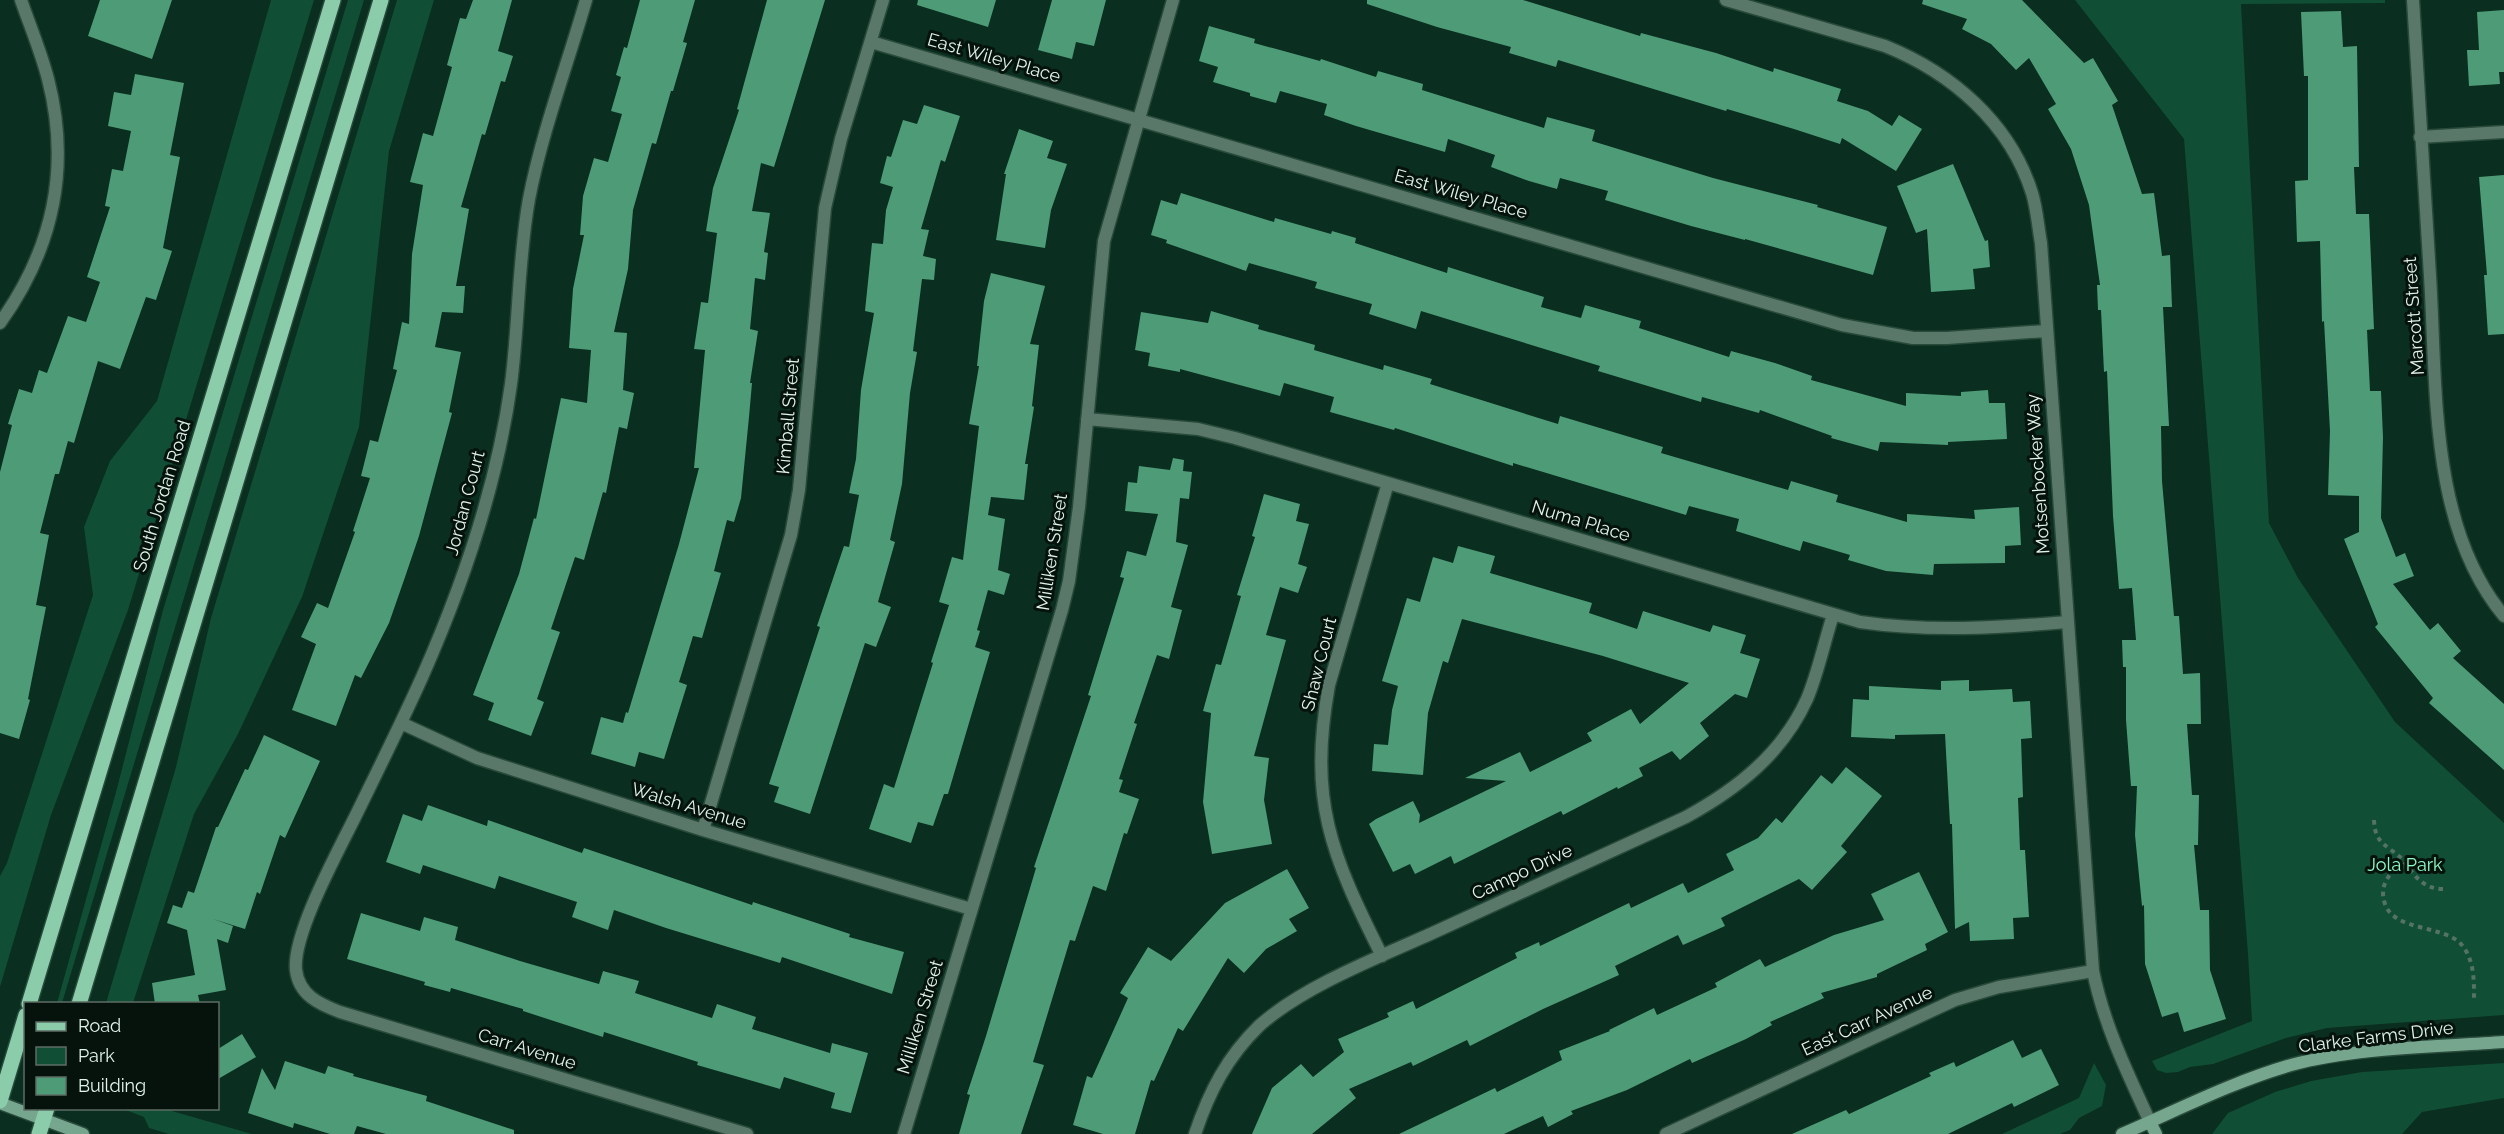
<svg xmlns="http://www.w3.org/2000/svg" width="2504" height="1134" font-family="Raleway,sans-serif">
	<style>
		.green { fill: #104e35 }
		.building { fill: #4e9b77 }
		.lines { fill: none; stroke-linecap: round; stroke-linejoin: round }
		.street-casing { stroke: #284a3b; stroke-width: 15 }
		.secondary-casing { stroke: #284a3b; stroke-width: 15 }
		.primary-casing { stroke: #284a3b; stroke-width: 18 }
		.path { stroke: #547265; stroke-width: 4; stroke-dasharray: 4.5 4.5; stroke-linecap: butt }
		.street { stroke: #5a7869; stroke-width: 12 }
		.secondary { stroke: #76a78e; stroke-width: 12 }
		.primary { stroke: #8bccab; stroke-width: 15 }
		.labels { text-anchor: middle; stroke-width: 6; stroke-linejoin: round; paint-order: stroke }
		.street-label { font-size: 18px; fill: #e1f4e9; stroke: #05130c }
		.park-label { font-size: 18px; fill: #8ffcc8; stroke: #05130c }
	</style>
	<rect width="100%" height="100%" fill="#0a2e1f"/>
	<!-- green -->
	<path class="green" d="M271,0H314L128,610L51,815L0,987V876L7,863L93,595L84,527L110,461L157,401Z
		M348,0H364L62,1003H57L116,792L163,610Z
		M397,0H434L389,151L359,427L302,597L238,734L194,814L133,1003H106L176,767L211,618Z
		M2075,0H2385V3L2241,4L2269,523L2298,578L2395,722L2504,823V1015L2327,1028L2286,1038L2213,1064L2190,1067L2178,1072L2166,1073L2157,1070L2152,1061L2252,1021L2248,954L2184,139Z
		M2094,1063L2106,1085L2102,1106L2079,1118L2070,1130L2060,1134H2002L2079,1098Z
		M2504,1063V1098L2422,1112L2402,1134H2212L2228,1113L2275,1092L2311,1081L2362,1072Z
		M123,1109H165L252,1134H169L149,1128L144,1117Z"/>
	<!-- building -->
	<path class="building" d="M100,0H172L152,59L88,36Z
		M473,0H512L498,51L513,56L505,82L501,81L485,135L482,134L461,207L469,209L456,286H465L463,313L442,312L435,347L461,352L449,412L452,413L419,536L404,580L389,623L361,678L355,675L336,726L292,710L316,644L301,637L317,603L328,608L355,532L353,531L370,478L361,476L370,440L378,442L397,370L393,369L402,322L409,324L412,254L423,185L410,182L423,133L433,136L452,67L447,65L460,18L466,19Z
		M640,0H695L683,42L687,43L673,91H671L656,144L652,143L633,210L628,269L614,332L627,333L623,390L634,393L627,429L619,427L606,493L603,492L584,560L575,557L551,629L560,632L537,699L544,702L531,736L488,720L494,703L473,695L519,574L534,518L536,519L561,398L587,403L591,350L569,348L573,289L584,235H580L583,196L594,158L608,162L622,114L611,111L621,77L616,75L624,47L627,48Z
		M767,0H825L774,167L761,163L752,211L770,213L764,252L768,253L765,280L755,278L750,329L758,331L750,383H752L749,417L741,498L734,522L727,520L714,571L721,573L702,638L693,636L679,682L687,685L664,759L639,752L635,767L591,754L601,717L623,723L626,712L628,713L679,544L699,468H694L705,350L694,349L701,302L708,303L717,233L706,231L713,188L739,110L737,109Z
		M918,0H996L988,27L917,5Z
		M1052,0H1106L1094,46L1076,42L1072,59L1038,50Z
		M1367,0H1523L1640,36L1641,33L1716,53L1773,72L1774,68L1841,89L1837,101L1868,111L1892,126L1899,115L1922,129L1896,171L1842,138L1840,144L1794,129L1727,109L1726,111L1558,60L1556,67L1509,53L1511,47L1437,27L1367,4Z
		M1923,0H2022L2084,63L2093,58L2118,101L2112,105L2142,194L2154,193L2162,256L2170,255L2172,307H2163L2169,426H2161L2162,481L2174,616H2179L2183,674L2200,673L2201,724H2187L2192,795H2199L2198,845H2194L2200,910H2209L2210,970L2226,1019L2184,1032L2178,1012L2162,1017L2145,964L2144,905L2142,906L2135,835L2137,786H2131L2126,720V667H2123L2122,640H2136L2132,588L2119,589L2113,516L2107,371L2104,372L2101,310H2098L2097,285H2100L2089,205L2071,149L2048,109L2056,104L2029,58L2016,70L1991,44L1962,29L1967,19L1922,4Z
		M2504,10V72H2499L2500,84L2469,86L2467,50H2479L2477,12Z
		M2341,11L2343,47L2357,46L2359,167H2354L2356,214H2369L2374,329L2367,330L2370,391H2381L2383,437L2381,518L2396,557L2405,553L2414,576L2393,584L2430,630L2438,623L2461,651L2453,658L2504,704V770L2429,703L2433,698L2375,627L2378,624L2344,539L2359,532V496L2328,495L2330,431L2324,321L2322,322L2320,241L2297,242L2295,181L2308,180V76H2304L2301,12Z
		M1209,26L1255,39L1254,43L1320,61L1321,59L1376,77L1378,71L1423,84L1422,90L1544,128L1547,117L1595,130L1592,141L1713,178L1818,205L1817,207L1887,227L1873,275L1745,239V240L1691,226L1605,200L1608,191L1560,178L1557,189L1529,181L1491,167L1495,155L1448,139L1445,152L1356,126L1324,115L1327,104L1280,91L1276,103L1250,96V93L1213,82L1218,67L1199,61Z
		M135,74L184,83L170,155L180,157L163,248L172,251L156,300L146,297L120,369L98,361L74,443L68,441L59,474H55L40,533L49,535L36,605L46,607L28,699L30,700L19,739L0,733V472L12,425L8,424L19,389L32,393L39,370L47,373L68,316L86,322L100,282L87,277L110,207L105,206L112,169L123,171L131,131L108,126L114,92L131,95Z
		M924,105L960,116L945,162L941,160L921,229L929,230L923,256L936,259L934,280L922,279L913,351L917,352L910,393L902,484L890,540L895,542L878,602L891,607L876,647L865,643L810,814L774,802L779,787L769,784L820,627L817,626L844,546L849,547L859,495L849,493L856,459L861,390L874,313L865,311L872,243L883,244L886,210L893,187L880,183L887,156L891,157L903,120L917,124Z
		M1019,129L1053,141L1047,158L1067,164L1051,210L1045,248L996,240L1006,174H1004Z
		M1953,164L1985,241L1988,240L1990,267L1973,269L1975,289L1931,292L1927,229L1916,233L1897,186Z
		M2504,175V334L2488,335L2484,275H2487L2479,177Z
		M1181,193L1274,222L1275,218L1331,234L1332,231L1356,238L1355,243L1447,273L1448,267L1544,297L1541,307L1581,318L1585,305L1641,321L1639,328L1729,357L1731,351L1775,363L1812,376L1811,380L1906,406V393L1961,396V392L1988,390L1989,403H2005L2007,439L1948,442V445L1880,442L1878,451L1831,438L1832,436L1760,410L1759,413L1702,397L1701,402L1598,371L1600,366L1421,311L1416,329L1369,314L1372,304L1315,288L1317,282L1249,263L1246,271L1166,243L1167,240L1151,235L1161,200L1177,205Z
		M991,273L1045,286L1030,344L1039,345L1032,406L1034,407L1025,464H1028L1024,500L991,497L988,515L1005,519L998,570L1010,574L1004,595L988,590L977,630L980,631L975,647L990,652L948,794H944L933,826L918,822L911,843L869,829L884,784L894,788L933,663L931,662L949,605L939,602L952,557L963,560L979,426L969,424L979,366H977L984,301Z
		M1211,311L1259,325L1258,329L1315,345L1314,350L1383,370L1384,365L1432,379L1430,384L1558,424L1560,416L1663,447L1661,453L1788,490L1791,481L1838,495L1836,502L1907,522V514L1975,519L1974,510L2019,507L2021,545L2005,546V563L1934,564L1933,575L1886,571L1848,560L1850,555L1803,541L1800,551L1736,531L1739,519L1689,506L1686,515L1513,463V466L1395,428L1394,430L1330,412L1334,397L1284,383L1280,396L1180,369V372L1148,366L1150,353L1135,350L1141,312L1208,323Z
		M1173,458L1184,460L1183,471L1192,472L1189,499L1180,498L1176,542L1188,545L1171,607L1182,610L1169,659L1157,655L1134,723L1137,724L1119,779L1123,780L1119,792L1139,799L1127,834L1124,833L1106,891L1093,886L1075,941L1070,940L1033,1062L1044,1065L1021,1134H959L970,1095L967,1094L986,1036L1036,868L1034,867L1091,696L1088,695L1124,578L1120,577L1127,551L1146,556L1158,514L1125,511L1128,482L1137,483L1139,466L1170,470Z
		M1264,494L1300,504L1296,521L1309,524L1298,564L1307,567L1298,593L1280,587L1266,635L1286,640L1254,756L1269,758L1264,800L1272,844L1212,854L1203,802L1211,713L1203,711L1216,664L1221,665L1241,596L1237,595L1255,537L1252,536Z
		M1458,546L1495,556L1490,573L1592,603L1589,613L1637,629L1643,611L1710,632L1713,625L1746,635L1740,653L1760,659L1747,698L1735,694L1700,723L1709,736L1680,760L1672,751L1639,768L1643,776L1618,789L1617,787L1563,815L1561,811L1454,864L1451,856L1415,874L1410,864L1393,872L1369,824L1376,819L1413,801L1420,815L1419,823L1506,781L1465,778L1520,752L1530,772L1592,741L1587,733L1631,709L1640,724L1689,683L1603,656L1462,619L1448,663L1443,661L1428,713L1423,775L1372,771L1374,744L1388,745L1392,710L1398,686L1382,681L1407,598L1420,602L1433,557L1453,563Z
		M1969,680V691L2012,689L2013,702L2030,701L2032,738L2021,739L2023,797L2018,798L2020,850H2025L2029,917L2013,918L2014,939L1970,941L1969,922L1955,929L1952,824H1950L1945,734L1895,735V739L1851,737L1853,699L1869,700V686L1941,690V681Z
		M264,735L320,761L285,838L280,835L260,894L257,892L245,929L213,919L233,926L228,943L217,939L226,990L198,995L200,1004H155L152,983L195,975L187,930L167,923L173,905L182,908L188,891L194,893L216,827H218L245,769L248,770Z
		M1846,767L1882,796L1841,846L1847,852L1812,890L1799,879L1721,918L1725,926L1683,945L1678,935L1615,966L1619,975L1543,1009L1470,1046L1467,1040L1413,1066L1411,1062L1349,1089L1356,1098L1312,1134H1252L1272,1088L1301,1064L1313,1077L1344,1052L1338,1039L1389,1017L1387,1013L1413,1001L1416,1009L1517,958L1515,953L1539,942L1540,946L1629,903L1631,908L1683,883L1688,893L1734,870L1726,854L1758,838L1776,818L1782,823L1821,775L1832,784Z
		M428,805L487,826L488,820L582,853L584,848L752,905L753,902L850,934L849,937L904,952L892,994L782,957L780,963L666,928L614,910L608,930L572,917L577,902L499,876L495,889L423,865L420,874L386,862L403,814L422,821Z
		M1287,869L1309,908L1289,919L1297,931L1266,949L1244,973L1228,958L1183,1031L1178,1028L1154,1081L1151,1080L1135,1134H1103L1073,1125L1087,1076L1092,1078L1128,998L1120,993L1148,947L1171,961L1225,903Z
		M1919,872L1948,932L1925,944L1927,950L1877,974V977L1821,993L1824,998L1770,1022L1772,1025L1746,1039L1692,1063L1690,1059L1627,1090L1571,1111L1573,1114L1548,1127L1543,1116L1504,1134H1399L1495,1088L1497,1092L1562,1060L1559,1051L1610,1031L1609,1030L1654,1008L1657,1015L1717,987L1715,983L1760,959L1765,967L1834,935L1884,920L1871,894Z
		M361,913L420,931L424,917L458,927L455,940L520,961L599,984L603,971L639,981L635,993L712,1018L717,1004L756,1017L752,1029L830,1053L832,1043L868,1053L851,1113L831,1108L835,1093L784,1077L780,1089L697,1065L698,1062L604,1032L603,1037L523,1011V1009L451,988L450,992L424,985L425,982L347,959Z
		M242,1034L256,1057L218,1079V1049Z
		M2013,1040L2022,1058L2041,1049L2059,1085L2014,1107L2012,1103L1948,1134H1792L1846,1110L1849,1114L1931,1076L1929,1073L1954,1062L1956,1067Z
		M285,1061L325,1074L328,1066L354,1074L353,1076L427,1096L426,1101L514,1130V1134H386L357,1126L354,1134H330L294,1123L293,1128L248,1113L262,1068L275,1090Z"/>
	<g class="lines">
		<defs>
			<path id="street" d="M586,0C567,66 542,132 529,199C518,260 519,323 511,384C497,486 464,582 423,675C402,722 379,768 357,813C340,848 292,934 296,970C299,995 319,1004 340,1012L747,1134
				M1726,0L1885,46C1952,73 2010,123 2032,193C2037,209 2038,227 2041,243L2093,971C2104,1025 2127,1072 2150,1122
				M2413,0C2418,92 2424,184 2430,276C2437,387 2429,526 2504,616
				M871,42L1842,325L1913,338H1947L2046,331
				M2420,137L2504,132
				M0,323C53,249 71,168 48,79C41,52 30,26 21,0
				M1087,419L1198,429L1235,438L1860,622C1929,632 1998,628 2067,622
				M401,723L477,758L703,830L971,909
				M703,830L791,535L799,490L825,208L841,139L883,0
				M1382,956C1331,854 1308,801 1329,685L1388,483
				M904,1134L1062,610L1069,581L1079,507L1104,241L1173,0
				M1195,1134C1209,1092 1227,1057 1259,1026C1301,988 1374,959 1426,936C1513,896 1600,857 1686,817C1737,789 1782,754 1807,699C1818,673 1824,643 1833,615
				M1666,1134L1955,1000L1999,987L2093,971"/>
			<path id="secondary" d="M0,1103L83,1134
				M2150,1122L2156,1134
				M2122,1134C2178,1110 2232,1082 2291,1065C2356,1047 2436,1047 2504,1042"/>
			<path id="primary" d="M29,1004L333,0
				M79,1004L381,0
				M0,1101L26,1015
				M39,1134L47,1108"/>
		</defs>
		<!-- street casing -->
		<use href="#street" class="street-casing"/>
		<!-- secondary casing -->
		<use href="#secondary" class="secondary-casing"/>
		<!-- primary casing -->
		<use href="#primary" class="primary-casing"/>
		<!-- path -->
		<path class="path" d="M2374,820C2375,845 2387,844 2403,860
			M2443,889C2423,889 2414,875 2403,860C2391,873 2378,884 2385,904C2394,931 2443,925 2461,944C2475,960 2474,982 2474,1002"/>
		<!-- street -->
		<use href="#street" class="street"/>
		<!-- secondary -->
		<use href="#secondary" class="secondary"/>
		<!-- primary -->
		<use href="#primary" class="primary"/>
	</g>
	<g class="labels">
		<!-- street labels -->
		<g class="street-label">
			<text transform="translate(994 58) rotate(16)" y="6">East Wiley Place</text>
			<text transform="translate(1461 194) rotate(16)" y="6">East Wiley Place</text>
			<text transform="translate(2414 316) rotate(-94)" y="6">Marcott Street</text>
			<text transform="translate(788 416) rotate(-85)" y="6">Kimball Street</text>
			<text transform="translate(2038 474) rotate(-94)" y="6">Motsenbocker Way</text>
			<text transform="translate(162 496) rotate(-73)" y="6">South Jordan Road</text>
			<text transform="translate(465 503) rotate(-75)" y="6">Jordan Court</text>
			<text transform="translate(1581 521) rotate(17)" y="6">Numa Place</text>
			<text transform="translate(1052 552) rotate(-81)" y="6">Milliken Street</text>
			<text transform="translate(1319 664) rotate(-76)" y="6">Shaw Court</text>
			<text transform="translate(689 806) rotate(17)" y="6">Walsh Avenue</text>
			<text transform="translate(1522 872) rotate(-25)" y="6">Campo Drive</text>
			<text transform="translate(920 1017) rotate(-73)" y="6">Milliken Street</text>
			<text transform="translate(1867 1021) rotate(-25)" y="6">East Carr Avenue</text>
			<text transform="translate(2376 1037) rotate(-7)" y="6">Clarke Farms Drive</text>
			<text transform="translate(527 1049) rotate(17)" y="6">Carr Avenue</text>
		</g>
		<!-- park labels -->
		<g class="park-label">
			<text x="2405" y="871">Jola Park</text>
		</g>
	</g>
	<!-- legend -->
	<rect x="24" y="1002" width="195" height="108" fill="#05130c" stroke="#5d6d64" stroke-width="1.5"/>
	<rect x="36" y="1022" width="30" height="9" fill="#8bccab" stroke="#5d6d64" stroke-width="1.5"/>
	<text x="78" y="1032" font-size="18" fill="#e1f4e9">Road</text>
	<rect x="36" y="1047" width="30" height="18" fill="#104e35" stroke="#5d6d64" stroke-width="1.5"/>
	<text x="78" y="1062" font-size="18" fill="#e1f4e9">Park</text>
	<rect x="36" y="1077" width="30" height="18" fill="#4e9b77" stroke="#5d6d64" stroke-width="1.5"/>
	<text x="78" y="1092" font-size="18" fill="#e1f4e9">Building</text>
</svg>
